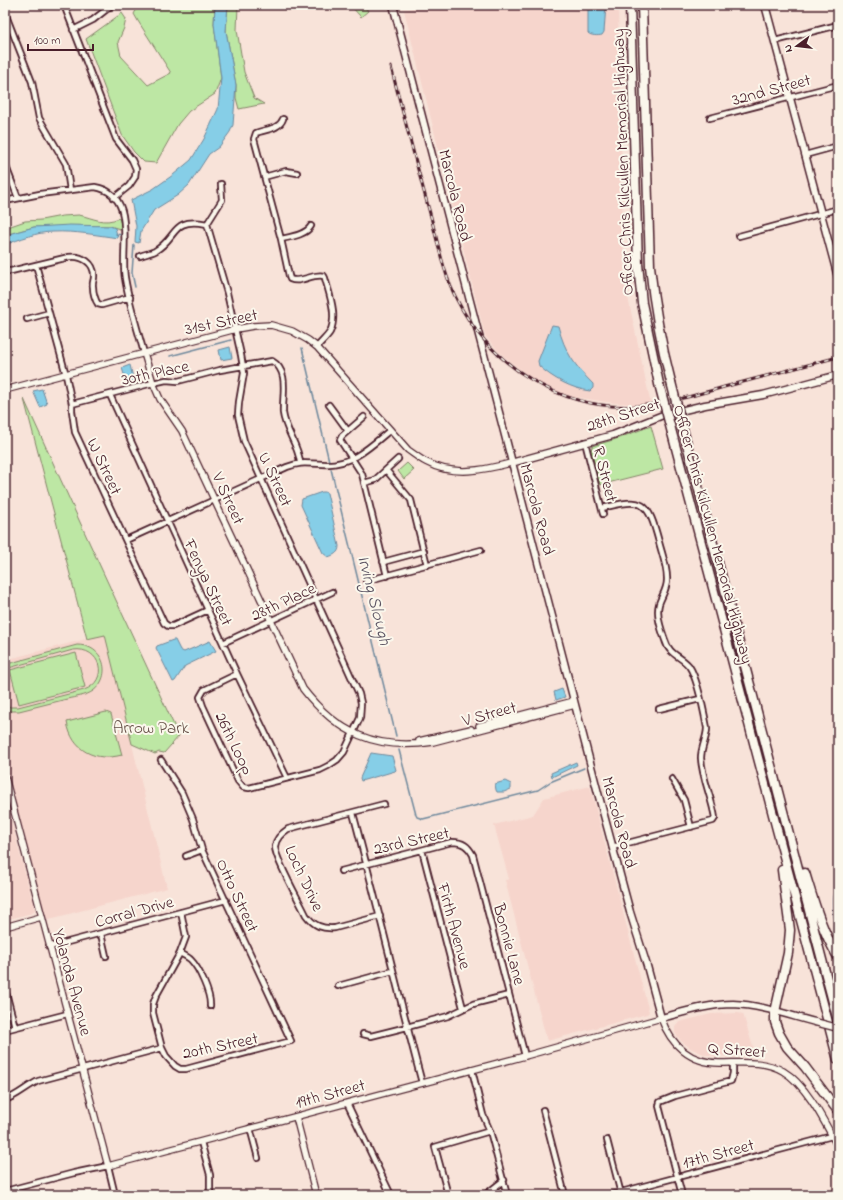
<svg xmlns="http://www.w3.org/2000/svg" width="843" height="1200" font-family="'Indie Flower',sans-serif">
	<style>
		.built { fill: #f6d5cc }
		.green { fill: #bde7a4; stroke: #848368 }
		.water { fill: #86cee7; stroke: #6e889c }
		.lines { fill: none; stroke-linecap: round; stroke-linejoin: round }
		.stream { stroke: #6e889c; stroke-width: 1.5 }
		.minor-casing { stroke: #4a1f2b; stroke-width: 8 }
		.tertiary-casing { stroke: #4a1f2b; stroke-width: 8 }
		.secondary-casing { stroke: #4a1f2b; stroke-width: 9 }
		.motorway-casing { stroke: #4a1f2b; stroke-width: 11 }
		.minor { stroke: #fbf7ec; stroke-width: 4.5 }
		.tertiary { stroke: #fbf7ec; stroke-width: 5.5 }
		.secondary { stroke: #fbf7ec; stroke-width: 6 }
		.motorway { stroke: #fbf7ec; stroke-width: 8 }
		.rail-casing { stroke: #4a1f2b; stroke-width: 3 }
		.rail { stroke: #fbf7ec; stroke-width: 1.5; stroke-dasharray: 4.5; stroke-linecap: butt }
		.secondary-bridge-casing { stroke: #4a1f2b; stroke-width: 9; stroke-linecap: butt }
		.motorway-bridge-casing { stroke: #4a1f2b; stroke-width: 11; stroke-linecap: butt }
		.secondary-bridge { stroke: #fbf7ec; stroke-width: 6 }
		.motorway-bridge { stroke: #fbf7ec; stroke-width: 8 }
		.labels { text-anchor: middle; stroke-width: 4; stroke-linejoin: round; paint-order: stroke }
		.street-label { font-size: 17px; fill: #4a1f2b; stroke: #fbf7ec }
		.park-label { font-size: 17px; fill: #675149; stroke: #fbf7ec }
		.water-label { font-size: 18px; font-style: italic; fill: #5c5463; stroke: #fbf7ec }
	</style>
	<rect width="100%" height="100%" fill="#f8e3d9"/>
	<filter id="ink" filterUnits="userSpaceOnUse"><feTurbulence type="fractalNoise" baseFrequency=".025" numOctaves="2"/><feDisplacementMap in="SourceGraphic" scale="8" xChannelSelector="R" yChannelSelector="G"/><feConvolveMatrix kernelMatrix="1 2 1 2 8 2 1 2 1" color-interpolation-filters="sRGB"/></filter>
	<g filter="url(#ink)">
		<!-- built -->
		<path class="built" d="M426,5H618L624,279L651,405L614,403L567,396L530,378L499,352L485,336L404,10Z
			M105,634L167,888L46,920L5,763V660Z
			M590,786L649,1012L647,1014L547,1041L505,880L509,879L494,825L533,815L544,798Z
			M5,797L35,910L32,913L5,920Z
			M738,1013L743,1014L756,1057L706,1055L692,1049L681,1041L675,1033V1027L679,1022L711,1014Z"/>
		<!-- green -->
		<path class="green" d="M139,5H215L214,24L221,78L215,94L189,111L178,124L156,163L144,162L134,152L122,135L86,39L122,13L126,19L124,28L118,42L121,56L148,85L171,73L138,21L134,14Z
			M228,5H238L237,30L244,72L254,98L264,104L239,109L236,98V85L226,31Z
			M350,5H364L368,11L361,17Z
			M79,215C94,218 103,225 119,218L123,230L110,226H102L34,227L5,235V228L25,221L41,220L62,216Z
			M24,399L89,542L179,736L164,753L159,752L155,754L132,744L105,635L87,639Z
			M651,426L663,469L600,485L591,451L592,446L613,440Z
			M407,463L414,470L404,479L398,471Z
			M77,645C87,645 96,649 101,658C107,669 104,683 93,691C86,696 75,697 67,699C51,703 35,707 19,711H10L5,708V704L10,707H18L84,690C110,681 101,646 73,650L5,669V665L7,664Z
			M76,653L85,687L19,704L10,670Z
			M106,712L111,714L122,755C95,762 72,751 67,722Z"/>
		<!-- water -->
		<path class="water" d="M215,5H228L226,31L236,85L233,125L230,132L219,147L209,154L189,185L178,195L154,210L141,231L139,243L135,242L136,226L131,200L153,189L173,175L191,160L204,139L218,109L221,78L214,24Z
			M588,5H606L604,32L602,35C598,36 591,36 588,33Z
			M70,225L110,226L115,228L118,238C97,235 75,231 53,232C37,232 20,239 5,245V235L34,227Z
			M552,325L558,326C565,352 574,365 593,384V388L590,391C572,389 552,378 539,366L538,361Z
			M230,347L232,358L221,360L219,350Z
			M130,365L134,382L127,384L122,368Z
			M42,389L47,404L40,407L33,391Z
			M322,492H325L327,493L339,546C339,553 334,555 328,557L323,553L301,505L302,499Z
			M173,640H175L180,650L184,652L210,641L216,651L185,666L175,681L173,682L156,648L157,646Z
			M562,689L565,697L556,700L554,692Z
			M371,753L392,756L396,770L395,771L361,781L360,778Z
			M576,762L577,765L552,777L551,773Z
			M505,781L511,784V789L504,792H497L496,790L495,784Z"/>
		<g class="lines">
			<!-- stream -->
			<path class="stream" d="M116,234L122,235
				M134,245L132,273L135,287
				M302,348L329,461
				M170,356L231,340
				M331,469L396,736
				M399,750L416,815L417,817L423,819L538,790L550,782L584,768
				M838,881C833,898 830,911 838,928"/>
			<defs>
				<path id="minor" d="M64,5L116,139L132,160L136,169L135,177L129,186L114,198
					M5,13L32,82L39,118L66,164L70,190
					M73,30L93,20L112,5
					M775,41L838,25
					M710,118L838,85
					M283,119C279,130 265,129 256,133L254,139L281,239L289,276L290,279C301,284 312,273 324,276L325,278C329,294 338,315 330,332C327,337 321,342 317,347
					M805,155L838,146
					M5,164L18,198
					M264,177L286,171L297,173
					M5,201L40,194L95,187C138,194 120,250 125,278C129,303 137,328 144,353
					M207,224L227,293L241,355L244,373L239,402L238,415L244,441L359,694L361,703L360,718L344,752L337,760L328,766L320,770L249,788L243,787L238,781L203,706L200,697L204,690L237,674
					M207,224L222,200L221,184
					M739,236L838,209
					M281,239C290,237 306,235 311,226
					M140,256C145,254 151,253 155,251C179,237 170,217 207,224
					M36,265L66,375L72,404V411L75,432L164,623L168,626H173L208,610
					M5,271H11L69,257C82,255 95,263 94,277C94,280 92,283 93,287C93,292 95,300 98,304L102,305L130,297
					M27,319L49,313
					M110,395L237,674L287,778
					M72,404L153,383L166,380L178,381L220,370L272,361C290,371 282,396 283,413C285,430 298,444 300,462
					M329,405L348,431
					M364,417L342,436L340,440L362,474L387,576
					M585,442L603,514
					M386,470L411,500L427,565
					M364,483L375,480L398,459
					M602,508C644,497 648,501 659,542C662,554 667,566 667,578C668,588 662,595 659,604C656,615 661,629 665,640C669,655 681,656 689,666C698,679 704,712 707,728C707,738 701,747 701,758C702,778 712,798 715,818L713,821L612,847
					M126,540L287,467C303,461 307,464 323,464C351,466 370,447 390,430
					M383,562L424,551
					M366,581L481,550
					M223,643L332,592
					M659,709L700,699
					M161,760L182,793L193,819L202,850L291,1041L186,1069H180L175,1066L166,1056L162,1048L153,1013V1004L156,996L180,953L186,937L181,912
					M672,779L684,800L691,827
					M353,813C377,903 398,993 422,1083
					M422,850L463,1008
					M186,856L202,850
					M341,871L452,842C463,842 468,846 473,855L525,1056
					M380,916L335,928C322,929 314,926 306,915C300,902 274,857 275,846C276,838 282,833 288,829L384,804
					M101,934L106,956
					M49,947L226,900
					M180,953C183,955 188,957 191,960C199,968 211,994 210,1006
					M338,986L393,971
					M5,989L15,1027
					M5,1030L67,1014
					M363,1034L371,1036L407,1027L448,1016L473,1004L509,995
					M472,1070L483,1115L490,1131L507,1195
					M5,1100C17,1096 26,1087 38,1081L162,1048
					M347,1103L391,1195
					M543,1110L565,1195
					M250,1128L258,1158
					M607,1140L621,1194
					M201,1142L210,1175V1195
					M5,1191L74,1173L108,1166L115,1195
					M448,1195L435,1147L490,1131
					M485,1195L504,1180
					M610,1195L832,1136
					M682,1195L659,1106L660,1102L675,1096L731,1081L733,1073V1063"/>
				<path id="tertiary" d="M144,353L153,383L160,399L182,431L303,689C337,733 376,751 433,742L575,705
					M5,390L236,329L253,326L271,325L292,331L308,340L317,347L408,450C414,454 420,459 426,462C453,477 484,470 511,463
					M479,726L574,701
					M419,741L471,729
					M5,777L108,1166L525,1056L661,1018C671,1045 690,1063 720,1063C742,1063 763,1060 783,1071C807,1085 825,1123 838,1147
					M5,927L41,917
					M296,1117L316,1195"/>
				<path id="secondary" d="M393,5L598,793L630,912L647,966L661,1018C684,1012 709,1004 733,1004C761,1005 788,1015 815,1022
					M765,5L838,277
					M511,463L613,435L663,415L705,405L763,395L838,375"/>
				<path id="motorway" d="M630,5L638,264L642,303L659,384
					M642,5L650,266C654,306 661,344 671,382
					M683,429L838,1021
					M672,433L838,1060
					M782,870L790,930L788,953L775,1012V1022L779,1033L787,1047L805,1067L838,1111
					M805,873C814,902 822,931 838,957"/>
			</defs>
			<!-- minor casing -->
			<use href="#minor" class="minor-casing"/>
			<!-- tertiary casing -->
			<use href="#tertiary" class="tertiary-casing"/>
			<!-- secondary casing -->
			<use href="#secondary" class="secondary-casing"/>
			<!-- motorway casing -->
			<use href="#motorway" class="motorway-casing"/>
			<!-- minor -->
			<use href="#minor" class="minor"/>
			<!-- tertiary -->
			<use href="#tertiary" class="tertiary"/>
			<!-- secondary -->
			<use href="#secondary" class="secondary"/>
			<!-- motorway -->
			<use href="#motorway" class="motorway"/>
			<defs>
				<path id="rail" d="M391,67C404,117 417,167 431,217C438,244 444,275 457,300C491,366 563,412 638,406C668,403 696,395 724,387C762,377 800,367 838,357"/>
			</defs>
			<!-- rail casing -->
			<use href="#rail" class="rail-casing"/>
			<!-- rail -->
			<use href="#rail" class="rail"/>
			<defs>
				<path id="secondary-bridge" d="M815,1022L838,1028"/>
				<path id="motorway-bridge" d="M671,382L683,429
					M659,384L672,433"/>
			</defs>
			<!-- secondary-bridge casing -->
			<use href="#secondary-bridge" class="secondary-bridge-casing"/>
			<!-- motorway-bridge casing -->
			<use href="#motorway-bridge" class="motorway-bridge-casing"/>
			<!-- secondary-bridge -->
			<use href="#secondary-bridge" class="secondary-bridge"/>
			<!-- motorway-bridge -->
			<use href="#motorway-bridge" class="motorway-bridge"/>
		</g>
	</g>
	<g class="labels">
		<!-- street labels -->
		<g class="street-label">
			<text transform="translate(771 89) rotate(-15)" y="6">32nd Street</text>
			<text transform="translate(622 162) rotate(-92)" y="6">Officer Chris Kilcullen Memorial Highway</text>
			<text transform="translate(456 195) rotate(76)" y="6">Marcola Road</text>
			<text transform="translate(221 321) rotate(-12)" y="6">31st Street</text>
			<text transform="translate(155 372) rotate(-12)" y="6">30th Place</text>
			<text transform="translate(623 414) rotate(-18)" y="6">28th Street</text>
			<text transform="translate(105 466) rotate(65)" y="6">W Street</text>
			<text transform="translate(606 474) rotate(76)" y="6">R Street</text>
			<text transform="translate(276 479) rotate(65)" y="6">U Street</text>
			<text transform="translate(229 498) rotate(65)" y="6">V Street</text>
			<text transform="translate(538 509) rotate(75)" y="6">Marcola Road</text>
			<text transform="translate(714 534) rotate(75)" y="6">Officer Chris Kilcullen Memorial Highway</text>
			<text transform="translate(209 582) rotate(65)" y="6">Fenya Street</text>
			<text transform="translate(283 601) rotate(-25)" y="6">28th Place</text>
			<text transform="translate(489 713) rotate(-15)" y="6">V Street</text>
			<text transform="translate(235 743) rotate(64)" y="6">26th Loop</text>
			<text transform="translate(620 822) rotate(75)" y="6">Marcola Road</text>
			<text transform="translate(411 840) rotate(-13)" y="6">23rd Street</text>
			<text transform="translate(305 878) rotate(65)" y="6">Loch Drive</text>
			<text transform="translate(238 895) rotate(65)" y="6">Otto Street</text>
			<text transform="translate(134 911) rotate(-15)" y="6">Corral Drive</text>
			<text transform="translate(455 926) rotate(75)" y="6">Firth Avenue</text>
			<text transform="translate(510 944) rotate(75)" y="6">Bonnie Lane</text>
			<text transform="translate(73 982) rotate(75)" y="6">Yolanda Avenue</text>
			<text transform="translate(220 1045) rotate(-12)" y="6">20th Street</text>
			<text transform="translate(737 1049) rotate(5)" y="6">Q Street</text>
			<text transform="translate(330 1093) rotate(-15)" y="6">19th Street</text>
			<text transform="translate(718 1153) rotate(-15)" y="6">17th Street</text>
		</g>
		<!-- park labels -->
		<g class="park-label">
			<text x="151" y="733">Arrow Park</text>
		</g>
		<!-- water labels -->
		<g class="water-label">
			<text transform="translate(375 600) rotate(76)" y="6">Irving Slough</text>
		</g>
	</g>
	<!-- margin -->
	<rect width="843" height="1200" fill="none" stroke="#fbf7ec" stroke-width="20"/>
	<rect x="10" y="10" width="823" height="1180" fill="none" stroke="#4a1f2b" stroke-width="1.5" filter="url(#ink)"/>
	<!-- north arrow -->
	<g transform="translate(797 46) rotate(255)" stroke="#fbf7ec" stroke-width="3" paint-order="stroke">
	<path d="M0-3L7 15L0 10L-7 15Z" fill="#4a1f2b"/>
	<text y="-6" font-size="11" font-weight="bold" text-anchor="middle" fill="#4a1f2b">N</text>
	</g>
	<!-- scale -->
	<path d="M28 44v6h65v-6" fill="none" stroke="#4a1f2b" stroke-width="2"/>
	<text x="34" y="44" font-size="12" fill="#4a1f2b" stroke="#fbf7ec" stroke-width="3" paint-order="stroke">100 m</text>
</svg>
